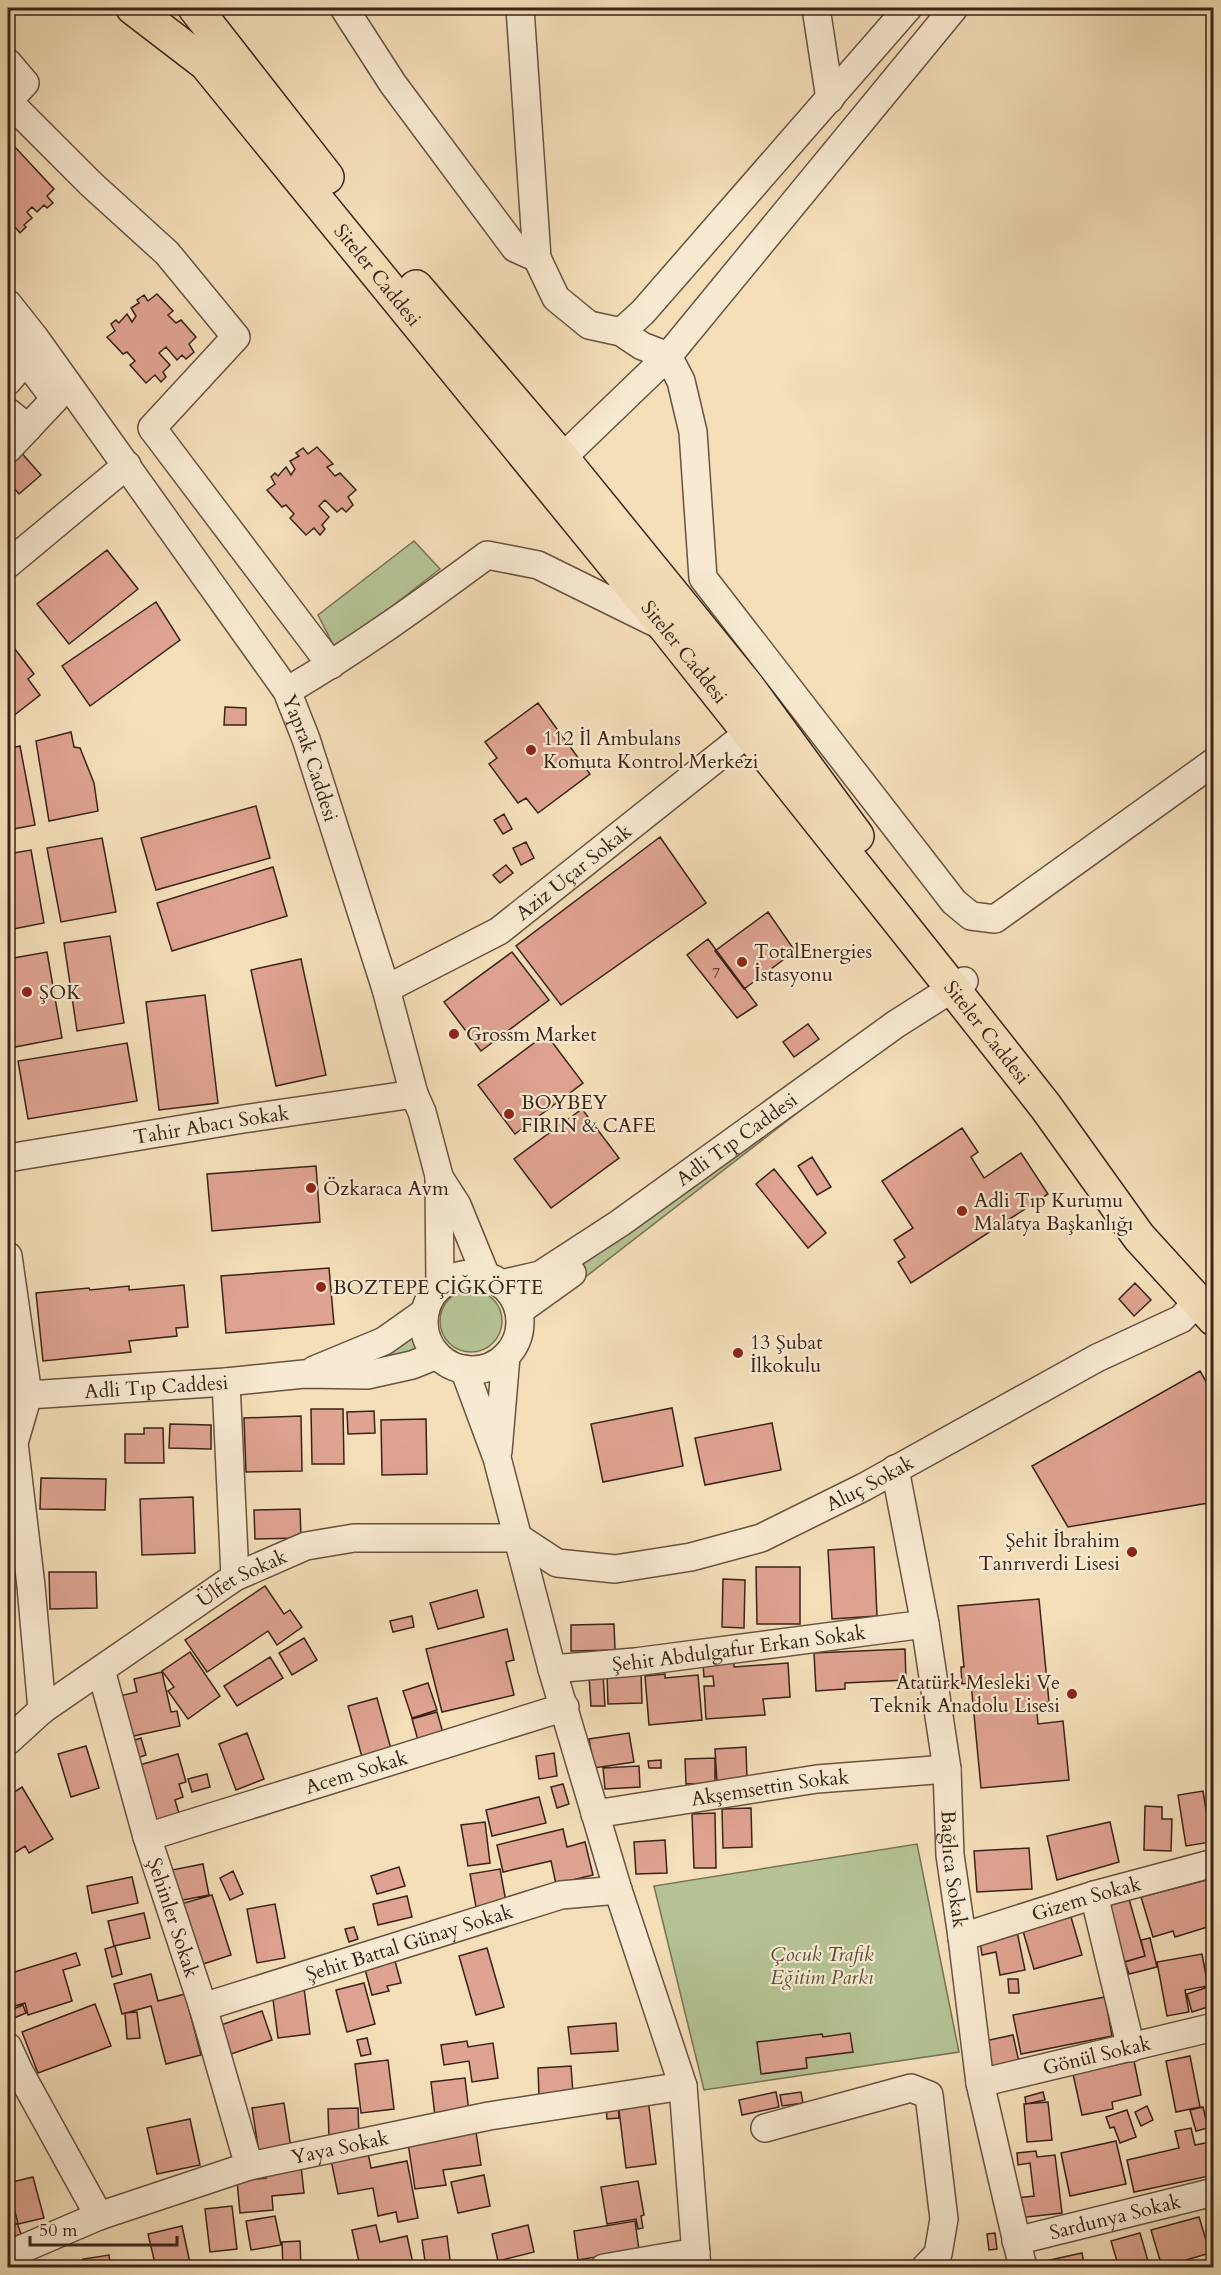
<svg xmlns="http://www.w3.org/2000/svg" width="1221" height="2275" font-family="Cardo,serif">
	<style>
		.green { fill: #b5c394; stroke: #787356; stroke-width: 1.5 }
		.building { fill: #dfa391; stroke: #3b2319; stroke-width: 1.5 }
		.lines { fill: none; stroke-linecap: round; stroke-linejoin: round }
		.minor-casing { stroke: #695241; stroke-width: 30 }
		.major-casing { stroke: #3b2319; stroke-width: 36 }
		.minor { stroke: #f8ead2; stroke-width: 27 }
		.major { stroke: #f4dfb9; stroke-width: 33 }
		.poi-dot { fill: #8f2418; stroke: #f8ead2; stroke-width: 2 }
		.labels { text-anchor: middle; stroke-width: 4.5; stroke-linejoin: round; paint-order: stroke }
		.number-label { font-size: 16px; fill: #644337 }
		.street-label { font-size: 20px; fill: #3b2319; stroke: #f8ead2 }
		.poi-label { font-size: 20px; fill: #3b2319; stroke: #f8ead2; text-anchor: start }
		.park-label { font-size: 20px; font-style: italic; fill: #5a4b38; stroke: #f8ead2 }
	</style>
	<rect width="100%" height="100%" fill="#f4dfb9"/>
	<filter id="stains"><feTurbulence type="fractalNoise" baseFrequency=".00333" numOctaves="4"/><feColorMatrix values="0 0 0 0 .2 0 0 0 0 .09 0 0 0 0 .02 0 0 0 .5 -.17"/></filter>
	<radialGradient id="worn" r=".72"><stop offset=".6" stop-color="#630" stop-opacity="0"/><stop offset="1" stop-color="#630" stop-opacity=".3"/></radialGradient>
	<!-- green -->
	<path class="green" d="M414,541L440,569L336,650L318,615Z
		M871,1056L557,1299L548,1283Z
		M440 1321a31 31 0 1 1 62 0a31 31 0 1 1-62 0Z
		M412,1337L418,1351L374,1362L375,1354Z
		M917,1844L959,2052L704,2090L654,1886Z"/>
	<!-- building -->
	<path class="building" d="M14,146L54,189L47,196L53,203L47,208L44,205L37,212L32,207L27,212L32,218L24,225L26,227L20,233L15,227L8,234V153Z
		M157,294L173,311L168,315L176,323L181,320L196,337L189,344L194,352L186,359L182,355L177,360L166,347L159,353L170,365L163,372L166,377L161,382L155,375L146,383L130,365L135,361L127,352L123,354L107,337L115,331L111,324L116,320L119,323L127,314L132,322L136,316L131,308L139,303L137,300L144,295L148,301Z
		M317,447L333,464L327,467L335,476L340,473L356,490L348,497L353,505L346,512L342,508L337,512L325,500L319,506L329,517L322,525L325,529L320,535L314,528L306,535L290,518L294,514L286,505L282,507L267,490L275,484L271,477L275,473L278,476L286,467L291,475L295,469L290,461L299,456L296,453L303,448L308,454Z
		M18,449L41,475L19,494L8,481V458Z
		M107,550L138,589L69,644L37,604Z
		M1209,550H1214V600H1209Z
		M156,602L180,640L90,706L62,666Z
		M8,640L34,674L28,679L40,695L8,720Z
		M538,703L590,774L538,813L526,798L518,803L489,764L497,758L485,742Z
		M225,707L246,708V725H224Z
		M71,732L74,747L80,748L94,783L98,811L49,821L36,741Z
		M20,746L35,825L8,830V749Z
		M256,806L270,858L156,890L141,838Z
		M504,814L512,829L503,834L494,820Z
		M660,837L706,903L561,1005L516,946Z
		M102,838L116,912L61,922L47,848Z
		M526,842L534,858L521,865L513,848Z
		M31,850L44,923L8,930V854Z
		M506,865L513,873L500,883L493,875Z
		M273,867L287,916L172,951L157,903Z
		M768,912L795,951L744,989L715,951Z
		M110,936L124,1023L77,1031L64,943Z
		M708,939L757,1005L737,1018L687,955Z
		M47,952L62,1038L10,1048L8,1031V959Z
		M512,952L549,1000L481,1051L444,1002Z
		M301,959L326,1075L276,1086L251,970Z
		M205,995L218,1103L159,1110L146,1002Z
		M808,1024L819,1039L794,1057L783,1042Z
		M546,1034L583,1083L515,1134L478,1085Z
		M127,1043L137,1101L28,1119L18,1061Z
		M582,1109L619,1158L551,1208L514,1159Z
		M962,1128L978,1152L971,1157L984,1178L1021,1153L1048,1194L911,1283L898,1262L905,1257L894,1240L913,1228L882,1181Z
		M812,1157L831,1187L817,1195L798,1166Z
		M316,1166L320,1222L212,1231L207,1174Z
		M774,1169L826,1233L808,1248L756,1184Z
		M329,1268L334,1324L226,1333L221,1276Z
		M1135,1283L1151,1300L1134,1316L1119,1299Z
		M184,1285L188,1327L176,1328L177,1336L129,1341L131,1352L43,1361L36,1293L89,1288L90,1290L129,1286V1290Z
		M1200,1371L1214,1395V1502L1068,1527L1032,1466Z
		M672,1408L683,1466L603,1482L591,1424Z
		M311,1409H343L344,1464H312Z
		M374,1411L375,1433L348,1434L347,1412Z
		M301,1416L302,1471L246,1472L244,1418Z
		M426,1419L427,1474L382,1475L381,1420Z
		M772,1423L781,1470L705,1485L695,1438Z
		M170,1424L211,1425V1449L169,1448Z
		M144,1428H163L164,1463H125V1434H144Z
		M41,1478L106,1479L105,1510L40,1509Z
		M193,1497L195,1553L142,1555L140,1499Z
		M300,1509L301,1538L255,1539L254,1510Z
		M874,1547L877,1616L832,1619L828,1550Z
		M756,1567H800V1624H757Z
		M49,1572H96L97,1608L50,1609Z
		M723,1579L745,1580L744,1628L722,1627Z
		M265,1586L284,1614L290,1610L302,1627L277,1645L268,1631L207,1672L185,1640Z
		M477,1590L484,1617L438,1629L430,1603Z
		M1039,1599L1049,1702L1036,1703L1038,1724L1063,1721L1069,1780L981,1788L971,1683L962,1684L961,1667H964L958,1606Z
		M412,1616L414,1627L393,1632L390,1621Z
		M614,1624L615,1650L571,1651V1625Z
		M507,1629L514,1660L506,1662L514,1695L442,1712L426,1649Z
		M304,1638L317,1660L292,1675L279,1653Z
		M905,1649L906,1680L845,1683V1689L816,1691L814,1653Z
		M190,1652L220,1696L188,1719L168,1691L174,1687L162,1671Z
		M270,1657L283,1678L237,1706L224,1686Z
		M734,1662V1667L788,1663L790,1697L763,1699L765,1715L706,1719L704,1686H714L713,1676L704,1677L703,1664Z
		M162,1672L171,1712L177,1711L180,1726L124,1738L115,1697L137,1692L134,1679Z
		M641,1673L642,1703L608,1704L607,1674Z
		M665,1674V1678L698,1675L702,1720L649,1725L645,1676Z
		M603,1675L605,1706H591L589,1676Z
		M428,1683L437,1710L412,1718L403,1691Z
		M377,1698L391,1749L362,1757L348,1706Z
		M437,1712L443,1733L418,1740L412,1719Z
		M247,1733L264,1779L236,1790L219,1744Z
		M629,1733L634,1762L594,1768L589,1739Z
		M141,1738L146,1755L131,1760L126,1743Z
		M86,1746L99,1788L71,1797L58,1754Z
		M746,1747L747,1782L717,1783L715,1749Z
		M554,1753L557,1776L539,1779L536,1756Z
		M178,1754L186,1782L179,1784L183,1797L175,1800L180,1817L152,1824L136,1766Z
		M715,1758V1783L686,1784L685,1759Z
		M661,1760V1768H649L648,1761Z
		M639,1766L640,1787L605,1789L603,1768Z
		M207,1774L210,1787L192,1792L188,1779Z
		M563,1784L569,1804L557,1808L551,1787Z
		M22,1787L53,1839L29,1853L25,1846L8,1857V1796Z
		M1203,1791L1211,1842L1186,1846L1178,1795Z
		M539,1797L546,1823L492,1836L486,1810Z
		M1145,1806L1162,1807V1819H1172L1171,1851L1144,1850Z
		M751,1808L752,1847L723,1848L722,1809Z
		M715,1813L716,1868H694L692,1814Z
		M485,1822L490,1863L468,1866L461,1825Z
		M1110,1822L1119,1862L1057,1880L1047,1836Z
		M563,1829L567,1847L585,1842L593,1875L556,1884L551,1861L503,1872L497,1845Z
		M665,1840L667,1873L636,1874L634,1842Z
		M1029,1848L1032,1889L977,1892L974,1851Z
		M203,1864L209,1895L178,1901L172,1870Z
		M399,1867L405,1886L377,1894L371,1876Z
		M500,1869L506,1902L476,1907L470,1874Z
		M233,1871L243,1894L230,1900L220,1878Z
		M132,1877L138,1903L92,1913L87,1886Z
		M1214,1878V1925L1175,1937L1173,1931L1153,1937L1141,1897Z
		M212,1895L231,1955L200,1965L181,1904Z
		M407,1896L412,1917L378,1925L373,1904Z
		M1129,1899L1145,1956L1124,1962L1108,1905Z
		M275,1904L285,1958L257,1963L247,1909Z
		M144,1913L150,1938L114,1946L108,1921Z
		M1071,1917L1082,1955L1034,1969L1023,1931Z
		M354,1927L358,1939L349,1942L345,1929Z
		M1016,1927L1025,1970L1000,1975L996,1952L982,1955L979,1934Z
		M1150,1938L1157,1967L1129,1974L1125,1962L1145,1956L1141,1940Z
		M115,1946L122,1974L112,1977L105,1949Z
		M487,1948L504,2007L476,2015L459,1956Z
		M76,1953L80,1965L63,1970L72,2001L28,2015L25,2003L8,2008V1974Z
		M393,1954L401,1983L387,1986L389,1991L372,1995L363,1962Z
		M1202,1954L1208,1986L1185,1990L1189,2012L1167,2016L1157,1962Z
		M151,1974L158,2001L185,1994L201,2055L166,2064L151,2006L122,2014L114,1984Z
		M1008,1979H1018L1019,1993H1009Z
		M364,1983L375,2024L347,2032L336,1990Z
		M1208,1987L1214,2005L1192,2012L1187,1994Z
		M304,1988L310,2034L278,2038L272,1992Z
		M1105,1997L1112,2036L1021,2054L1013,2015Z
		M95,2004L111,2046L38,2073L22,2032Z
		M23,2005L26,2013L14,2018L11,2010Z
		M262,2011L272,2040L222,2057L212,2028Z
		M137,2012L140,2038L127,2039L125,2013Z
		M616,2023L618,2051L571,2054L568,2027Z
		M850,2033L853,2052L806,2058L807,2068L761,2074L757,2042L822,2034L823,2037Z
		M1013,2035L1019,2062L986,2069L980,2042Z
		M367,2038L371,2054L361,2056L357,2040Z
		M467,2041L468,2047L493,2043L498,2078L472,2082L469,2061L444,2065L441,2045Z
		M1190,2056L1200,2107L1176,2112L1166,2061Z
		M388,2060L394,2109L361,2113L355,2064Z
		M1134,2061L1141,2095L1112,2102L1113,2109L1082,2115L1073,2074Z
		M571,2066L573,2094L539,2096L538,2068Z
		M465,2078L469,2112L435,2116L431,2082Z
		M776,2092L779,2107L742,2115L739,2100Z
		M801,2092L803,2103L782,2106L780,2095Z
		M1043,2092L1045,2100L1026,2104L1025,2097Z
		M648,2099L656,2164L626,2168L618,2102Z
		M1048,2102L1052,2140L1027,2142L1024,2104Z
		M284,2103L291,2148L259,2153L252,2108Z
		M618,2104L619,2118L607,2119L606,2106Z
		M1147,2106L1153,2120L1141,2126L1135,2112Z
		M1203,2107L1208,2128L1196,2131L1190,2110Z
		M358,2108L359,2136L329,2138L328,2109Z
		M1127,2110L1136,2137L1120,2143L1114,2127L1110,2128L1106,2117Z
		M190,2119L200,2165L157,2174L147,2128Z
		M1191,2128L1195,2145L1210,2142L1214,2157V2175L1134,2192L1127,2160L1179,2148L1175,2131Z
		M476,2132L481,2165L443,2170L446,2185L415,2189L408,2143Z
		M1116,2141L1126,2184L1070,2196L1061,2153Z
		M1036,2151L1037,2157L1055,2155L1062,2213L1018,2218L1016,2198L1034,2196L1030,2163L1018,2165L1017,2153Z
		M368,2153L371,2168L407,2161L418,2218L398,2222L396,2212L378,2216L373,2188L338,2194L331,2160Z
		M301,2166L304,2193L272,2196L273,2210L240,2213L237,2181L266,2178L265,2169Z
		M484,2175L490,2206L458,2213L451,2182Z
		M33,2177L44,2218L18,2224L8,2183Z
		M638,2181L644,2215L641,2216L643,2228L638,2229L636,2219L607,2224L601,2187Z
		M232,2206L237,2249L210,2252L205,2209Z
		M275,2216L281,2245L251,2250L246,2221Z
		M1199,2217L1210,2253L1162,2267L1151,2230Z
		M635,2221L639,2250L578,2260L574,2231Z
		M17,2223L21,2234L8,2239V2227Z
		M376,2225L380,2242L407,2236L414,2268H333L359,2262L352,2230Z
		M528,2225L534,2252L498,2261L492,2234Z
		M182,2226L190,2263L168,2268H156L148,2234Z
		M995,2233L997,2249L989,2250L987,2234Z
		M1140,2233L1150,2268H1119L1111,2241Z
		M447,2236L451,2268H426L422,2240Z
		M300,2241L301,2268H283L282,2242Z
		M1082,2253L1085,2268H1028L1027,2265Z
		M109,2255L111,2268H85L83,2259Z
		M247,2264V2268H217L216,2265Z"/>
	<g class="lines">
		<defs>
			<g id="minor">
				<path d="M344,8L393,84L515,248L537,258"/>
				<path d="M520,8L537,258L556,298L589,325L621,332L642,346L668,356L562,458"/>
				<path d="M816,8L830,99"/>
				<path d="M954,8L668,356L681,381L693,432L703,578L954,902L971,916L995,919L1214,762"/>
				<path d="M8,63L25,83L8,101"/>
				<path d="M8,101L91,184L167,253L236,337L152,428L331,665"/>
				<path id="s1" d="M8,304L35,338L287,691L306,739L386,989L414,1094L422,1112L439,1176L440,1286"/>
				<path d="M621,332L643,312L908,8"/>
				<path d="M8,337L55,399L8,449"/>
				<path d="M8,381L26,360"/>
				<path d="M8,412L28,428"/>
				<path d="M8,564L127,465"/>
				<path d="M287,691C357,650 422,603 487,555L538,565L664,627"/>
				<path id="s2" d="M386,989L499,931L748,733"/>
				<path id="s3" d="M8,1158L243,1119L414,1094"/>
				<path d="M439,1177L457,1205L486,1276"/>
				<path d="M8,1256L28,1395L14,1443L31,1586L42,1710"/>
				<circle cx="472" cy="1322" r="48"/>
				<path id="s4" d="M501,1284L540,1275L620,1223L896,1024L964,981"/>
				<path d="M519,1311L572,1273"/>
				<path d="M464,1369L497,1458L552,1669L618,1890L683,2086L697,2268"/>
				<path d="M314,1370L384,1341L425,1312"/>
				<path d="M226,1382L235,1577"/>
				<path id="s5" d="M11,1399L28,1395L226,1382L304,1374L367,1375L412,1365L437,1355"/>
				<path d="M498,1451L506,1356"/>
				<path id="s6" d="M895,1469L925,1624L947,1769L950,1855L962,1937L980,2083L1023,2268"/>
				<path id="s7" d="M519,1538L557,1563L615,1569L691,1557L761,1538L864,1487L1097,1358L1181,1319L1197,1302"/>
				<path id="s8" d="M552,1669L635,1662L925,1624"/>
				<path id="s9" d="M101,1670L147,1837L203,2007L249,2166"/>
				<path id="s10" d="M8,1741L42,1710L235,1577L306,1546L354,1538H519"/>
				<path id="s11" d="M595,1814L817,1779L947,1769"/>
				<path id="s12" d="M147,1837L565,1707"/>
				<path d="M1094,1895L1131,2048"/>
				<path id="s13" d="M962,1937L1094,1895L1214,1863"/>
				<path id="s14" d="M203,2007L561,1895L618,1890"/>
				<path d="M8,2047L19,2071L99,2216"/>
				<path id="s15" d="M980,2083L1214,2027"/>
				<path d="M765,2128L911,2088L929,2095L944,2219L938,2254L925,2268"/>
				<path id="s16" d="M1016,2241L1214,2192"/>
				<path id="s17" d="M8,2255L99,2216L249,2166L489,2116L683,2086"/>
				<path d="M604,2268L696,2252"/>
			</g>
			<g id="major">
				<path id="s18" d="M133,8L206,64L665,627L961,999L1046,1107L1139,1237L1214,1319"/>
				<path d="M195,8L327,177"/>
				<path d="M416,287L562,458L748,687L857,836"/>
			</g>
		</defs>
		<!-- minor casing -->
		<use href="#minor" class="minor-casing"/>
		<!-- major casing -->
		<use href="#major" class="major-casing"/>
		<!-- minor -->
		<use href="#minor" class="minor"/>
		<!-- major -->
		<use href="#major" class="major"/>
	</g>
	<!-- markers -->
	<g class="poi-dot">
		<circle cx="531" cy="750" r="6"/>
		<circle cx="742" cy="962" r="6"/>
		<circle cx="27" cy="992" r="6"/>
		<circle cx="454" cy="1034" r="6"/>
		<circle cx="509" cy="1114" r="6"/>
		<circle cx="311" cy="1188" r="6"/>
		<circle cx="962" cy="1211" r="6"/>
		<circle cx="321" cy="1287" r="6"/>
		<circle cx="738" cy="1353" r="6"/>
		<circle cx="1132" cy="1552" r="6"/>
		<circle cx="1072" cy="1694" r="6"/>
	</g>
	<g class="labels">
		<!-- number labels -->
		<g class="number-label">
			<text x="716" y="978">7</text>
		</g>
		<!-- street labels -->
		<g class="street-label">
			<text dy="7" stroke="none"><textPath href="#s18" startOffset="364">Siteler Caddesi</textPath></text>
			<text dy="7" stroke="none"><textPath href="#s18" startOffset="850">Siteler Caddesi</textPath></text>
			<text dy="7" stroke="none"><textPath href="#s1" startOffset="548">Yaprak Caddesi</textPath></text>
			<text dy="7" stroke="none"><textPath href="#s2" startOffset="222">Aziz Uçar Sokak</textPath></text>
			<text dy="7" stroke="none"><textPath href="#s18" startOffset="1336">Siteler Caddesi</textPath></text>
			<text dy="7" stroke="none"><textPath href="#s3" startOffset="206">Tahir Abacı Sokak</textPath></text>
			<text dy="7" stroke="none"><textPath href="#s4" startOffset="279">Adli Tıp Caddesi</textPath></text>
			<text dy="7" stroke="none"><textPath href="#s5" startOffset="146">Adli Tıp Caddesi</textPath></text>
			<text dy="7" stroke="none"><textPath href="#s7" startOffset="375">Aluç Sokak</textPath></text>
			<text dy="7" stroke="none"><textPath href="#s10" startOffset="286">Ülfet Sokak</textPath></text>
			<text dy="7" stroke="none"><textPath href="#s8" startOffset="188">Şehit Abdulgafur Erkan Sokak</textPath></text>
			<text dy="7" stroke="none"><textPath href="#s12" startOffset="219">Acem Sokak</textPath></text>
			<text dy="7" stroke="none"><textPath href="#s11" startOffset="177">Akşemsettin Sokak</textPath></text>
			<text dy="7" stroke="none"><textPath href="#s6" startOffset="405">Bağlıca Sokak</textPath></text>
			<text dy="7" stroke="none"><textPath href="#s13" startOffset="130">Gizem Sokak</textPath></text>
			<text dy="7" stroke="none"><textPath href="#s9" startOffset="258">Şehinler Sokak</textPath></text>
			<text dy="7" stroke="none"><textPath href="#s14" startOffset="216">Şehit Battal Günay Sokak</textPath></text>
			<text dy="7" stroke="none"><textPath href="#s15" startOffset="120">Gönül Sokak</textPath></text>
			<text dy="7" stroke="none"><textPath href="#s17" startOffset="350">Yaya Sokak</textPath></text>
			<text dy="7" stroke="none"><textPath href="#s16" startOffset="102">Sardunya Sokak</textPath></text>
		</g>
		<!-- poi labels -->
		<g class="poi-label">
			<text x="543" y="745">112 İl Ambulans<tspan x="543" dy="23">Komuta Kontrol Merkezi</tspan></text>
			<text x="754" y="958">TotalEnergies<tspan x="754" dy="23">İstasyonu</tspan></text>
			<text x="39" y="999">ŞOK</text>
			<text x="466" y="1041">Grossm Market</text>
			<text x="521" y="1109">BOYBEY<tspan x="521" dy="23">FIRIN &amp; CAFE</tspan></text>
			<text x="323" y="1195">Özkaraca Avm</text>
			<text x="974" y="1207">Adli Tıp Kurumu<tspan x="974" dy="23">Malatya Başkanlığı</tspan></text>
			<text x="333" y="1294">BOZTEPE ÇİĞKÖFTE</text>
			<text x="750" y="1349">13 Şubat<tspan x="750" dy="23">İlkokulu</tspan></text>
			<text x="1120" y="1547" text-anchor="end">Şehit İbrahim<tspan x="1120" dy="23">Tanrıverdi Lisesi</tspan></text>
			<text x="1060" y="1689" text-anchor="end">Atatürk Mesleki Ve<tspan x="1060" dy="23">Teknik Anadolu Lisesi</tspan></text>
		</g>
		<!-- park labels -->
		<g class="park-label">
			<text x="822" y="1961">Çocuk Trafik<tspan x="822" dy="23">Eğitim Parkı</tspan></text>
		</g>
	</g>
	<!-- margin -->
	<rect width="1221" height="2275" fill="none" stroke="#f4dfb9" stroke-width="30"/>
	<rect x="9" y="9" width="1203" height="2257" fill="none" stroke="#3b2319" stroke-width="3"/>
	<rect x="15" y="15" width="1191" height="2245" fill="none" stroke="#3b2319" stroke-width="1.5"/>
	<!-- scale -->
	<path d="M30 2236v9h147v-9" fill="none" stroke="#3b2319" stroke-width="3"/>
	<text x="39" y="2236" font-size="18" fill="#3b2319" stroke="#f8ead2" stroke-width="4.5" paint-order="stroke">50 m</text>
	<rect width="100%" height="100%" filter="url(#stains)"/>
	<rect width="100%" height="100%" fill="url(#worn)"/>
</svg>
